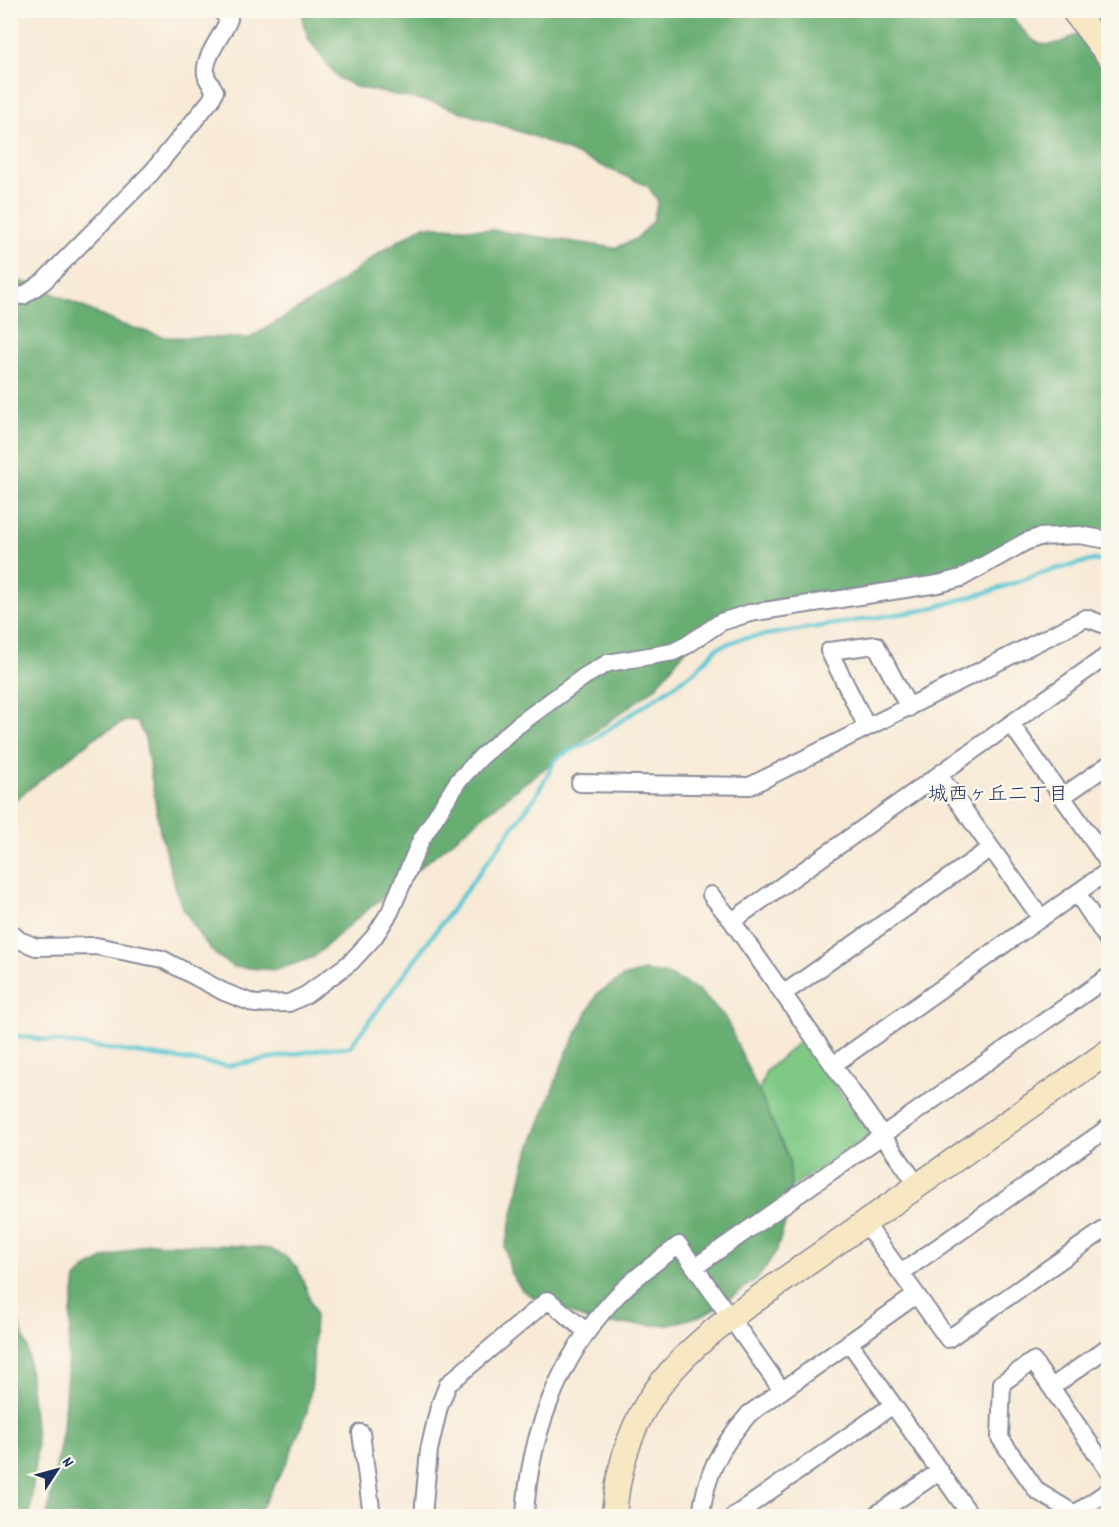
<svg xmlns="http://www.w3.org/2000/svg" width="1119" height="1527" font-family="Dekko,'Klee One',sans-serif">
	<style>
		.green { fill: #7fc985; stroke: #4d7c72; stroke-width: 1.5 }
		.forest { fill: #67ad72; stroke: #416e68; stroke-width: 1.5 }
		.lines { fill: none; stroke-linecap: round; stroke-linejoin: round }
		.stream { stroke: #5cc8d3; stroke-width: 4.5 }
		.street-casing { stroke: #8a8c9a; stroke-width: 20 }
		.secondary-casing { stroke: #8a8c9a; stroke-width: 27 }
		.street { stroke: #fff; stroke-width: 16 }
		.secondary { stroke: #f7e8c3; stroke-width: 24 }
		.labels { text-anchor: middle; stroke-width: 5; stroke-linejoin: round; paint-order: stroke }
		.neighbourhood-label { font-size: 20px; fill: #1b2f5e; stroke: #fbf7ec }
	</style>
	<rect width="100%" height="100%" fill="#fbf7ec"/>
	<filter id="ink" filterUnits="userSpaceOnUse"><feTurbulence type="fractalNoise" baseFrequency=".0167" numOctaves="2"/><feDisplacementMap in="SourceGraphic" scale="12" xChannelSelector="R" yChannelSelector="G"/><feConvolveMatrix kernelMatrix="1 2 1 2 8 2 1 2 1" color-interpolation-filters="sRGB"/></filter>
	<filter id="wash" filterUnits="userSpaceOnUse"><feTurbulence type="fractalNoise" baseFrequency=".008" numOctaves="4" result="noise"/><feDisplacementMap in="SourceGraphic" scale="24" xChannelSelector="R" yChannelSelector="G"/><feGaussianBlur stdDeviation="1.35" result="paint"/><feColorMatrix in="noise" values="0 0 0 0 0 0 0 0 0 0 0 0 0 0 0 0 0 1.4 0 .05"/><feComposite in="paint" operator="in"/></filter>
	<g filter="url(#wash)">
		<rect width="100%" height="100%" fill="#f8ead7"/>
		<!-- green -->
		<path class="green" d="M801,1040L868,1131V1136L746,1217L739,1146L766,1071Z"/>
		<!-- forest -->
		<path class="forest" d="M1007,10C1014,19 1027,37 1036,42C1055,53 1093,27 1101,11H1108V536L1022,540L922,583L746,610L699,633L655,688L522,785L355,920L314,957L276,970L233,967L216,955L200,936L180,903L160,832L145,738L137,722L126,721L97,736L11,803V279L35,285L120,324L165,337L250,338L325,293L383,250L424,226L492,230L615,248L636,239L653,221L658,201L648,186L533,136L435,103L356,87L338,78L309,40L303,23V11Z
			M644,971L670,975L698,990L725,1017L789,1159L792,1200L777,1250L758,1278L728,1300L703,1315L669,1325L597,1324L538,1300L522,1290L511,1274L505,1247L526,1159L566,1054L597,994L623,977Z
			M148,1243L242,1246L270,1249L285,1256L298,1269L306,1288L315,1313L312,1383L307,1412L287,1462L257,1516H47L63,1429L71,1313L76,1279L84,1270L103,1259Z
			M11,1301L27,1347L37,1447L30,1516H11Z"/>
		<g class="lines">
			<!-- stream -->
			<path class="stream" d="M10,1035L228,1066L328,1048L350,1047L536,796L557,757L591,741L694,672L717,648L740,639L924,610L988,592L1052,570L1094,560L1108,562"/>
		</g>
	</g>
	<g filter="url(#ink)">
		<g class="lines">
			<defs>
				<path id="street" d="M10,294L23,296L43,282L152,172L211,100L215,91C213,87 209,82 207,78C200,60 223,36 229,19L220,10
					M1011,724L1108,862
					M867,727L829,651L876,645L909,708
					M939,775L1041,918
					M580,783L750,786L1086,618L1108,626
					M1062,797L1108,765
					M1077,893L1108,940
					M711,895L732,921
					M10,932L19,940L36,947L96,946L162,959L224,992L255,1004L289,1003L306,995L351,962L374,937L390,912L421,840L458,781L481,757L518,725L585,676L608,663L673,652L687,645L721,622L750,613L938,584L961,578L1025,542L1039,537L1079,535L1108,540
					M783,994L991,848
					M833,1065L1108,871
					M918,1186L732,921L1108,655
					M865,1223L948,1339L1108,1227
					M695,1267L1108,977
					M901,1273L1108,1128
					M849,1342L971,1516
					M1052,1387L1108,1347
					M361,1433L372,1516
					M1108,1470L1033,1361L1002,1383L1000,1438L1037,1491L1075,1514L1108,1491
					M423,1516L429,1450L439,1407L448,1384L548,1300L587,1332
					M525,1516C529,1437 558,1360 612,1301C632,1279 656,1262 679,1245L781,1389
					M701,1516C706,1473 720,1447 749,1414L916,1295
					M734,1516L893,1405
					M874,1516L940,1471"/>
				<path id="secondary" d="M1073,10L1108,55
					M614,1516C621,1424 658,1372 731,1317L1108,1052"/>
			</defs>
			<!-- street casing -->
			<use href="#street" class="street-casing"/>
			<!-- secondary casing -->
			<use href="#secondary" class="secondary-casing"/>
			<!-- street -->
			<use href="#street" class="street"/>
			<!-- secondary -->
			<use href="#secondary" class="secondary"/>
		</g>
	</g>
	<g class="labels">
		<!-- neighbourhood labels -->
		<g class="neighbourhood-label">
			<text x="998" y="800">城西ヶ丘二丁目</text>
		</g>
	</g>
	<!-- margin -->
	<rect width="1119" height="1527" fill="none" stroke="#fbf7ec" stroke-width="36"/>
	<!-- north arrow -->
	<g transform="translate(57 1470) rotate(54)" stroke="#fbf7ec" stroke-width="4.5" paint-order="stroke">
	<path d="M0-4.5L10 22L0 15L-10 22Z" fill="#1b2f5e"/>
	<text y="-9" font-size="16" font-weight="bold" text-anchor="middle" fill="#1b2f5e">N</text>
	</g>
</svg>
